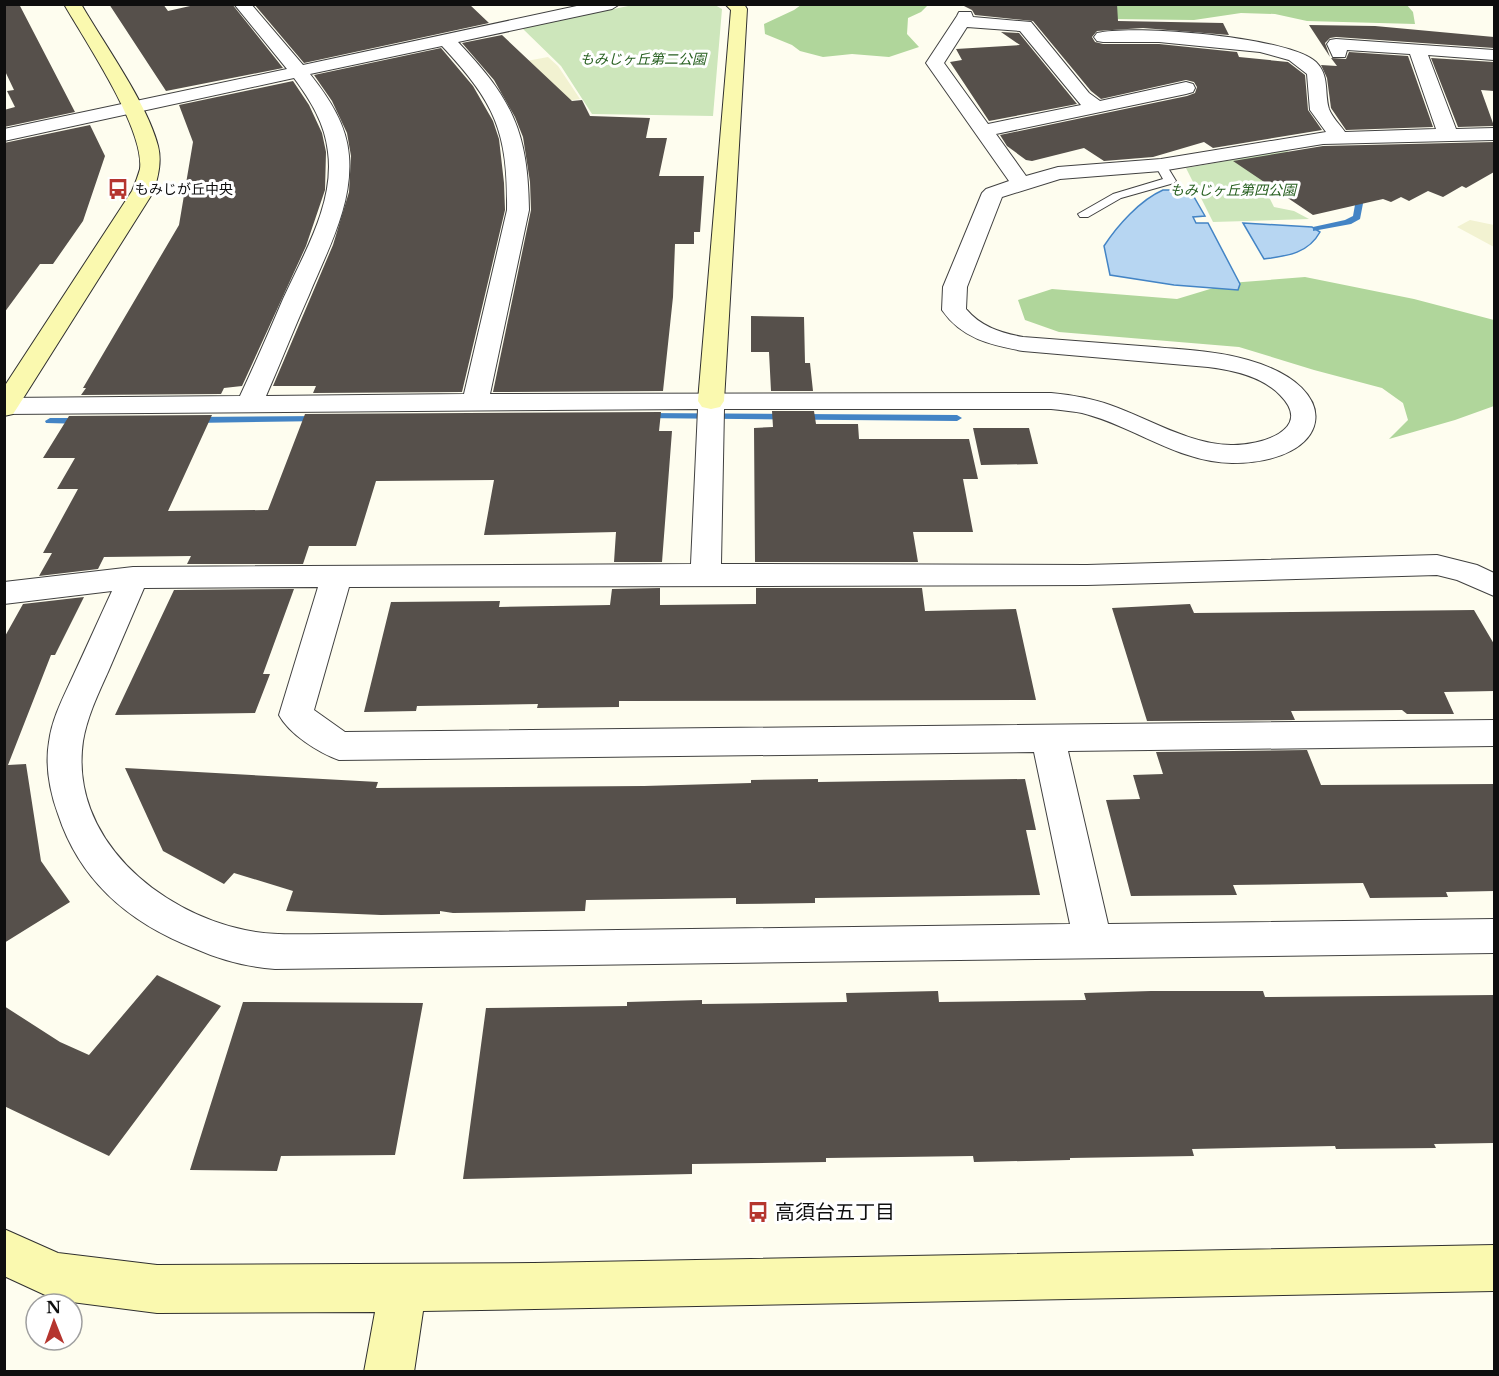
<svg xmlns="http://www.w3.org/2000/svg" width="1499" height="1376" font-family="'Libre Baskerville','Noto Sans JP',serif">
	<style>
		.farmland { fill: #f2f2d1 }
		.green { fill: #cde6bb }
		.forest { fill: #b0d69b }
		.water { fill: #b7d6f2; stroke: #4384c5; stroke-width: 1.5 }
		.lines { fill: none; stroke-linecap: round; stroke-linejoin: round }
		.stream { fill: #4384c5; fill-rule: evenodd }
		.building { fill: #56504b }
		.lane-casing { stroke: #414141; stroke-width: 2 }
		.street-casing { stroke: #414141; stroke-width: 2 }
		.secondary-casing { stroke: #303030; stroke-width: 2 }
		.lane { fill: #fff; fill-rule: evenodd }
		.street { fill: #fff; fill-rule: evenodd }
		.secondary { fill: #faf9af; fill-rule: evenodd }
		.labels { text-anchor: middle; stroke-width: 6; stroke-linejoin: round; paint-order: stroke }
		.far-park-label { font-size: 14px; font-style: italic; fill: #296122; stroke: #fff }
		.far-poi-label { font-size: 14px; fill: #0e0e0e; stroke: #fff; text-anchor: start }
		.near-poi-label { font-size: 20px; fill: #0e0e0e; stroke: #fff; text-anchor: start }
	</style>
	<rect width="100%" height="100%" fill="#fefdef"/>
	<!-- farmland -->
	<path class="farmland" d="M548,57L558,66L580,99L516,108L489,68Z
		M1470,220L1494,225V247L1457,227Z"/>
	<!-- green -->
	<path class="green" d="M633,5H715L722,9L713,116L592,114L561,66L522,28Z
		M1287,150L1293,162L1265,183L1266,191L1274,207L1294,211L1309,219L1213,222L1186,168Z"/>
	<!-- forest -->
	<path class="forest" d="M1406,4L1413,12L1415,24L1307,21L1275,14L1241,13L1194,20L1111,19L1047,5Z
		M801,5V4L928,5L921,12L908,18L907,34L919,47L889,57L852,54L823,57L800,51L792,45L765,34L764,24L794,10Z
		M1305,277L1414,299L1494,320V406L1455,420L1389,439L1408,420L1403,403L1382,388L1314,370L1239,347L1059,332L1025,320L1018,300L1052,289L1177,299L1230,283Z"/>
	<!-- water -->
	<path class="water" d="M1163,190H1190L1205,216L1193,217L1196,223H1208L1240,284L1238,290L1174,285L1110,275L1104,246C1117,226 1140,200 1163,190Z
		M1243,223L1312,227L1320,232C1308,254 1286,256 1264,259Z"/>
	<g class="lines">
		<!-- stream -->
		<path class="stream" d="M1362,185L1366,188L1360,219L1351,224L1313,231V227L1345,220L1353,216L1358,188Z
			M643,413L957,415L962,418L957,421L639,418V414Z
			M321,416L326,419L325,421L193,423L188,420L193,417Z
			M50,418H84L89,421L84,424L46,423L45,421Z"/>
	</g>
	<!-- building -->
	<path class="building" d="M4,4H19L75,112L4,127V110L15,107L7,91L14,90L4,69Z
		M109,4H163L168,11L199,4H232L283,68L166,91Z
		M254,4H469L489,23L304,63Z
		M960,4H1117L1118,21L1223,23L1229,35L1143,28L1097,31L1092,37L1095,42L1103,44H1159L1237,52L1239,57L1288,62L1305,75L1308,110L1322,130L1213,148L1204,142L1153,157L1104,161L1084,148L1032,161L1026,160L1007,146L1000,135L1187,96L1195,93L1197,87L1194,82L1186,80L1101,99L1091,91L1033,21L975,15L972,10Z
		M1309,25L1375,26L1494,37V48L1336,37L1330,38L1325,43L1330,57Z
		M1001,32L1019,33L1077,104L989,121L950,62L962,60L956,49L1020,45Z
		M502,35L572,101L582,100L590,116L650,118L646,138H667L659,176H704L700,232H694V244H675L673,297L663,391L493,392L531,210L530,182L523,137L515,117L494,80L462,43Z
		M441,48L473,86L493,121L499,139L504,183L505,210L462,392L313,393L316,386H273L333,245L349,192L351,156L347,133L332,101L314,75Z
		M1349,52L1408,56L1433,127L1346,130L1331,108L1327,78L1321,65L1337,66L1331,58L1346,59Z
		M1431,58L1494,62V91L1481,90L1494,126L1458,127Z
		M293,81L309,105L322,133L326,152L325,190L306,246L242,386L224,388L221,394L81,395L86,388H83L179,225L193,142L179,105Z
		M90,125L105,156L83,221L53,264H40L4,313V143Z
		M1494,142V172L1466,188L1462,186L1443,197L1428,191L1409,201L1401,197L1391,202L1383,199L1313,215L1233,161L1323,146Z
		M751,316L804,317L805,363H810L813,391H771L769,352H751Z
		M772,411H814L816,424H858L859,439H969L978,479H963L973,532H913L918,562H755L754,428L773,427Z
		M661,412L659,431H672L662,562H614L616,532L484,535L494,480L376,481L356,546H309L303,564H187L191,556L104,557L98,569L39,576L52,553H43L78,489H57L75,458H43L69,416L212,415L168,511L268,510L305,414Z
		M973,428H1029L1038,464L981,465Z
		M660,588V605L756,604V588H922L925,611L1016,609L1036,700L619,701V707L537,708L538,704L417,706L416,711L364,712L391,602L500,601L499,607L610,605L612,589Z
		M294,589L263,674H270L255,713L115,715L174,590Z
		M84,597L55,655H51L8,765L26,764L41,861L70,902L4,943V638L23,604Z
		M1190,604L1194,613L1474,610L1494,644V691L1444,692L1454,714H1407L1402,710L1291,711L1295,720L1147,721L1112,608Z
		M1307,750L1321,785L1494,784V891L1446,892L1448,897L1370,898L1363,883L1233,885L1237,895L1131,896L1106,800L1140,799L1133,775L1163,774L1156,752Z
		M125,768L378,782L376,788L644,786L751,783V780L818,779V782L1025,779L1036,830H1026L1040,895L815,898V903L736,904V898L586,900L585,911L453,913L440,911V914L381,915L286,911L293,891L234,873L224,884L163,851Z
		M157,975L221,1006L109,1156L4,1106V1006L60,1042L89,1055Z
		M938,991L939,1002L1086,1000L1084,993L1151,991H1263L1265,997L1494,995V1143L1434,1144L1436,1148L1336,1149L1335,1146L1192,1149L1194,1156L1070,1158V1160L974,1162L973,1156L826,1158V1162L692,1164V1174L463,1179L486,1008L627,1006V1002L702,1000V1004L847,1002L846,993Z
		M243,1002L423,1003L395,1155L281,1156L277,1171L190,1170Z"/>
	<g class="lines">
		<defs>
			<path id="lane" d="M1161,162L1165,163L1176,181L1174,183L1121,198L1088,217H1080L1078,214L1113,194L1163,179L1155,165Z"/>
			<path id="street" d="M234,4H251L303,65L586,4H620L612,9L458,42C512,99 528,131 529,210L490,394L1051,393C1071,395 1091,398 1110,405C1150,419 1188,444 1231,445C1259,446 1315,430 1280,395C1262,376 1232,370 1208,367L1023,351C991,345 962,339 942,310L943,287L982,193L986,189L1009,181L926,63L957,16L959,12H971L973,17L1031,22L1089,93L1100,101L1186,82L1193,84L1195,88L1193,92L1186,94L996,134L1026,176L1058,167L1161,159L1326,132L1310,110L1307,74L1289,60L1260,52L1159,42H1103L1097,41L1094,37L1097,33C1133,24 1290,37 1316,62C1330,76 1324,92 1329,109C1332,117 1340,125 1345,132L1436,129L1410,54L1347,50L1345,57H1333L1327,44L1330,40L1336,39L1494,50V60L1428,55L1456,129L1494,128V140L1323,144L1161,171L1060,179L1002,197L967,287L966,309C981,327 1001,333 1023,337C1067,340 1110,344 1154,347C1186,350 1218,351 1248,360C1348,388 1332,463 1232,463C1177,462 1134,426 1082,413C1072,411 1061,410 1051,409H724L721,564L1087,565L1437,555L1477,565L1494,573V596L1457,580L1437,575L1087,585L349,587L314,710L345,732L1494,720V746L1068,751L1108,924L1494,919V953L275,969C247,967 221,960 196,949C131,924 80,882 58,814C50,792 45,766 49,742C52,718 64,696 74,674C87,646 99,619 112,591L4,604V582L133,567L691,564L698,409L4,414V398L240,396C255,364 269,332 283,299C303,255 335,203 328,152C325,124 311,101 294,78L4,141V129L287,69ZM967,27L1020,31L1081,105L988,124L944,63ZM442,46C495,103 508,131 507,210L464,394L266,396C281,362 294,328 309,295C327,251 353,205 349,156C347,125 329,98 310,74ZM318,587L279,715C289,734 319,753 339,760L1034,752L1070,924L327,934C300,934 272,936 245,930C159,912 69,838 83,741C87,717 98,694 108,672C120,644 132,616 144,588Z"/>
			<path id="secondary" d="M64,4H81C104,44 147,103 158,146C162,162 158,176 154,191L17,408L13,414L4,416V387L132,191C135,184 138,176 140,169C145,129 85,41 64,4Z
				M725,4H744L747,9L724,401L720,407L711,409L702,407L698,401L731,10Z
				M4,1229L58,1253L157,1265L534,1263L1494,1245V1291L423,1311L414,1372H364L375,1312L157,1313L56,1300L4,1276Z"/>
		</defs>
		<!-- lane casing -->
		<use href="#lane" class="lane-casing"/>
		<!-- street casing -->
		<use href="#street" class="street-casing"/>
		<!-- secondary casing -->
		<use href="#secondary" class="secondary-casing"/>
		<!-- lane -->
		<use href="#lane" class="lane"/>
		<!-- street -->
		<use href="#street" class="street"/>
		<!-- secondary -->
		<use href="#secondary" class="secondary"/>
	</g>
	<!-- icons -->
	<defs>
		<symbol id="bus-bare" viewBox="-9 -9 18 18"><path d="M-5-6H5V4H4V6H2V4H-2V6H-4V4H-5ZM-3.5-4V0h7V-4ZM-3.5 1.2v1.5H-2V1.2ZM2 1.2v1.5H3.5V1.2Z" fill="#b5352e" stroke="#fff" stroke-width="2.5" paint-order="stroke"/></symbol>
	</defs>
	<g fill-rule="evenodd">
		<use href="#bus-bare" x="103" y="174" width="30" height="30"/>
		<use href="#bus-bare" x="743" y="1197" width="30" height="30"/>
	</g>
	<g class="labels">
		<!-- far-park labels -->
		<g class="far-park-label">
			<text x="643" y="64">もみじヶ丘第二公園</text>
			<text x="1233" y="195">もみじヶ丘第四公園</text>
		</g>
		<!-- far-poi labels -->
		<g class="far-poi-label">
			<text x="135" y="194">もみじが丘中央</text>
		</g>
		<!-- near-poi labels -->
		<g class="near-poi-label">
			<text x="775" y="1219">高須台五丁目</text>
		</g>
	</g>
	<!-- border -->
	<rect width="1499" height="1376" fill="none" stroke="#0e0e0e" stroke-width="12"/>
	<!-- north arrow -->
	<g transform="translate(54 1322) rotate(359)"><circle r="28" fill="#ffffff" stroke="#9f9f9f" stroke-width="1.5"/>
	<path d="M0-4.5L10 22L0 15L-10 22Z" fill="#b5352e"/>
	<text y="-9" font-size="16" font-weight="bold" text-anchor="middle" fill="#0e0e0e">N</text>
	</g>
</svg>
